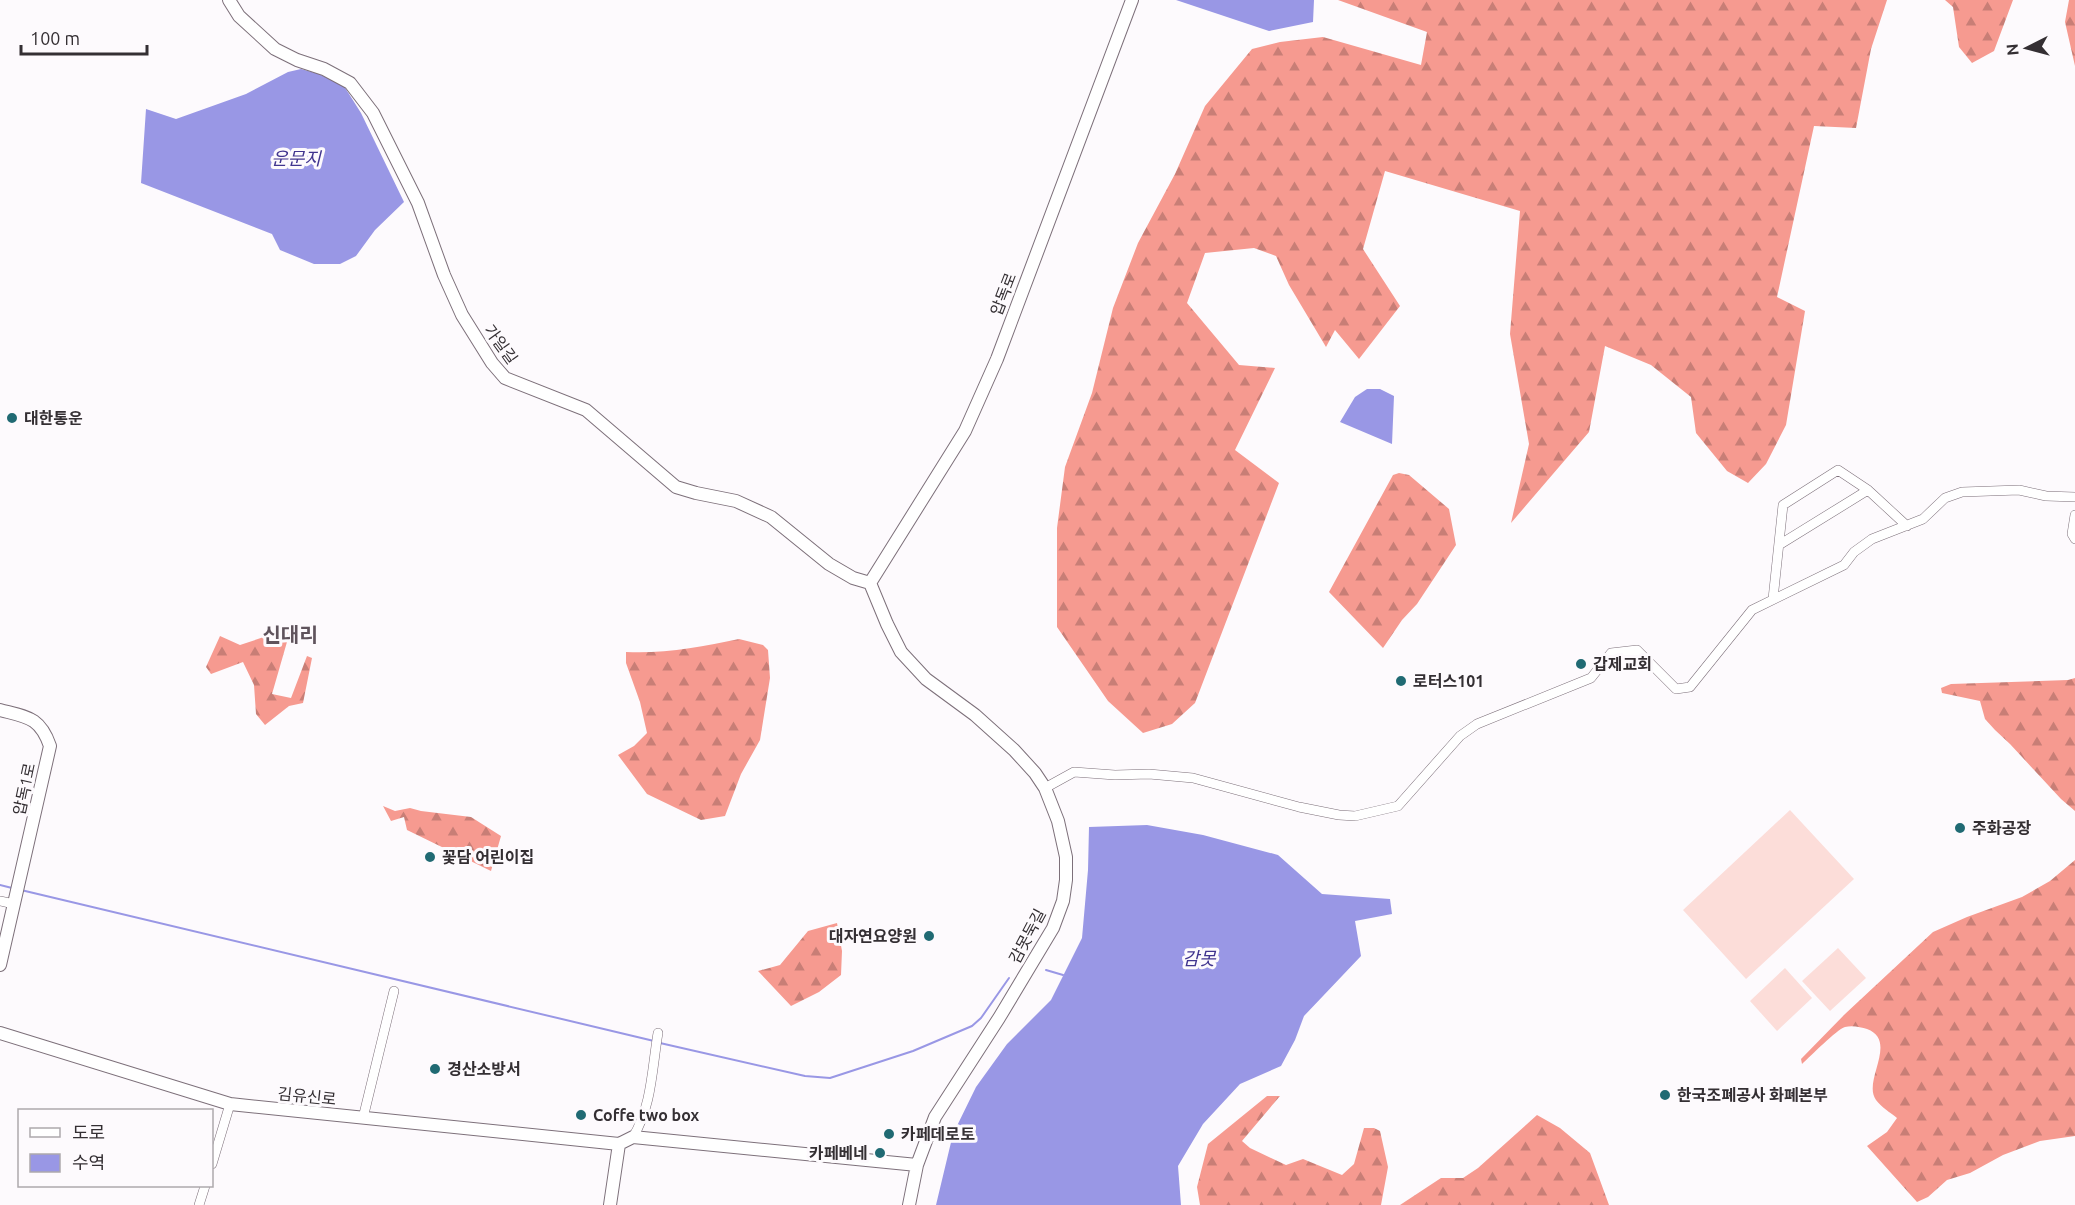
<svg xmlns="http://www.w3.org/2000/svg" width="2075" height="1205" font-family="Ubuntu,'Noto Sans KR',sans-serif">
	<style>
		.forest { fill: url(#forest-firs) }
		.pitch { fill: #fcddd9 }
		.water { fill: #9997e5 }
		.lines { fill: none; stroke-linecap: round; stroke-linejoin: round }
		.stream { stroke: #9997e5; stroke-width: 2 }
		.street-casing { stroke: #7d707a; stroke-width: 10 }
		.secondary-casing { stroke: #7d707a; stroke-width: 14 }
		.street { stroke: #fff; stroke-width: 9 }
		.secondary { stroke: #fff; stroke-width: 12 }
		.poi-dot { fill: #206a73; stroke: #fdfafd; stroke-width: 2 }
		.labels { text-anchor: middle; stroke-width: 6; stroke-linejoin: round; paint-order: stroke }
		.street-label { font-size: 16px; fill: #342f33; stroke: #fdfafd }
		.poi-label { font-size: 16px; font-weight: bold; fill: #342f33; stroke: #fdfafd; text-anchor: start }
		.water-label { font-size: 18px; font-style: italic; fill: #41358f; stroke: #fdfafd }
		.quarter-label { font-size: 20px; font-weight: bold; fill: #5f535c; stroke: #fdfafd }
	</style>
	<defs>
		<pattern id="forest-firs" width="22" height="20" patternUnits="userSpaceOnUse" patternTransform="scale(1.5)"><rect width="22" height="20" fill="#f69a90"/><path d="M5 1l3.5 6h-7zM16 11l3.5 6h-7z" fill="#c87e76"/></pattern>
	</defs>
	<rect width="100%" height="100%" fill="#fdfafd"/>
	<!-- forest -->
	<path class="forest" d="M1338,0H1887L1871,49L1856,128L1814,126L1777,297L1805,311L1786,425L1766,464L1748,483L1727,471L1696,433L1691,397L1651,365L1605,346L1589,432L1511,523L1529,444L1510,334L1520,211L1385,171L1363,249L1400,306L1359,359L1335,330L1326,347L1289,285L1276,256L1254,248L1205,253L1187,303L1239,365L1275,368L1235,450L1279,483L1195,703L1172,724L1143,733L1108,701L1057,627V528L1065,467L1092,393L1113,308L1138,243L1175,174L1205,106L1252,49L1280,42L1323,37L1421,65L1427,32Z
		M1945,0H2013L1994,51L1972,63L1959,47L1953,7Z
		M2069,0H2075V66L2065,22Z
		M1399,473L1409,475L1449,509L1456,545L1417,604L1402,620L1383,648L1329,592L1393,475Z
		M291,628L272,694L291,698L307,656L312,658L303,703L289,706L265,725L256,714L254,685L243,662L211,674L206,667L220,636L240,645Z
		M739,639L763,645L768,650L770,678L760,740L741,774L725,816L701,820L647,794L618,755L634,746L647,733L640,702L626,663V652C663,654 702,647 739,639Z
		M2075,678V811L2061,799L2010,744L1995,730L1985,719L1980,701L1942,693L1941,688L1951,684L2068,680Z
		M383,806L395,811L410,808L421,811L471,817L501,836L491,871L407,830L404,817L391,821Z
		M2075,860V1136L2040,1141L2003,1155L1970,1173L1947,1180L1928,1197L1917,1202L1867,1146L1887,1132L1897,1118C1891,1113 1881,1107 1876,1100C1862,1081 1899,1041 1867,1029C1861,1027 1852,1025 1845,1027C1836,1030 1811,1056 1802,1064L1801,1059L1845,1014L1933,932L1967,917L2022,897L2050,881Z
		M837,923L842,951L841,975L819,992L791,1006L758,971L780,965L808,931Z
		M1267,1096H1280L1242,1141L1250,1148L1286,1165L1303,1159L1342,1175L1354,1164L1364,1128H1374L1380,1131L1388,1167L1381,1205H1200L1197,1187L1208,1144Z
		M1537,1115L1560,1128L1590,1153L1609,1205H1400L1441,1178H1463L1478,1168Z"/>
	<!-- pitch -->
	<path class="pitch" d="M1790,810L1854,879L1746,979L1683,910Z
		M1838,948L1866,978L1830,1011L1802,981Z
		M1785,968L1812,998L1777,1031L1750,1001Z"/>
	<!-- water -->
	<path class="water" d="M1176,0H1314L1313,22L1269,31Z
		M301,69L319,74L344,86L361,113L404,202L375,230L356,256L340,264H314L280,250L272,234L141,183L146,109L176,119L246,94L288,72Z
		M1367,389H1380L1394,396L1392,444L1340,422L1355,397Z
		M1147,825L1203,835L1278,855L1322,894L1390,899L1392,914L1355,921L1361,956L1304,1016L1295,1040L1281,1066L1240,1084L1203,1124L1178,1166L1181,1205H936L953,1134L976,1087L1007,1044L1051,1000L1082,938L1088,870L1089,827Z"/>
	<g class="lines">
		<!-- stream -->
		<path class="stream" d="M0,885L12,888
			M21,890L654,1041
			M1046,970L1063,975
			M660,1043L805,1076L830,1078L913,1051L972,1026L981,1018L1009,978"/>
		<defs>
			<path id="street" d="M2075,515L2072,534L2075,539
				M1779,545L1868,490
				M1773,599L1783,505L1838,470L1868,490L1907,526
				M1045,788L1074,772L1115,775L1149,774L1193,778L1299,807L1339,815L1355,816L1398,806L1460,736L1477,724L1591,678L1611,653L1637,650L1676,689L1690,687L1752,610L1844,565L1854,552L1872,539L1923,519L1945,498L1962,492L2019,490L2046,496L2075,497
				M0,901L14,904
				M363,1118L394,991
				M633,1137C652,1106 652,1068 658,1033
				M212,1164L230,1104
				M199,1205L205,1186"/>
			<path id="secondary" d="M229,0L239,16L275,49L297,60L324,69L350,83L373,113L418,203L444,275L462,315L492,363L505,378L586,410L676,487L696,493L736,501L771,517L829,564L853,578L870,583
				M870,583L887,624L901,652L926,679L975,715L1014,750L1035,773L1045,788L1058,821L1066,857V880L1063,901L1053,928L999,1018L935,1117L917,1165L909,1205
				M870,583L965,431L997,359L1132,0
				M0,710C27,717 40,717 50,746L0,965
				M0,1033L230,1104L619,1144
				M619,1144L633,1137L917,1165
				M610,1205L619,1144"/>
		</defs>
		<!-- street casing -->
		<use href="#street" class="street-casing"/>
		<!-- secondary casing -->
		<use href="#secondary" class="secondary-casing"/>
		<!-- street -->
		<use href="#street" class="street"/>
		<!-- secondary -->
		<use href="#secondary" class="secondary"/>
	</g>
	<!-- markers -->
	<g class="poi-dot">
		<circle cx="12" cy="418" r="6"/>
		<circle cx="1581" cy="664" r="6"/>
		<circle cx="1401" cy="681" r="6"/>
		<circle cx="1960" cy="828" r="6"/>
		<circle cx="430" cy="857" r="6"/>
		<circle cx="929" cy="936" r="6"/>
		<circle cx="435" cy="1069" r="6"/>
		<circle cx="1665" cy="1095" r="6"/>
		<circle cx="581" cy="1115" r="6"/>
		<circle cx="889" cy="1134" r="6"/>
		<circle cx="880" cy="1153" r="6"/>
	</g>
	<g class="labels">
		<!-- street labels -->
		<g class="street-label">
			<text transform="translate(1003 294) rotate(-69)" y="6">압독로</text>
			<text transform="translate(501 344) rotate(54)" y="6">가일길</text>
			<text transform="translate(24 789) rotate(-78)" y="6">압독1로</text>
			<text transform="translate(1027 936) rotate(-62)" y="6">감못둑길</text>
			<text transform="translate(307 1096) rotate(6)" y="6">김유신로</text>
		</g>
		<!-- poi labels -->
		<g class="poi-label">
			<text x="24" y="424">대한통운</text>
			<text x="1593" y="670">갑제교회</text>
			<text x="1413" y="687">로터스101</text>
			<text x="1972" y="834">주화공장</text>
			<text x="442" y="863">꽃담 어린이집</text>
			<text x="917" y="942" text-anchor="end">대자연요양원</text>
			<text x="447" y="1075">경산소방서</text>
			<text x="1677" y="1101">한국조폐공사 화폐본부</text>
			<text x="593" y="1121">Coffe two box</text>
			<text x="901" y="1140">카페데로토</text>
			<text x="868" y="1159" text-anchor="end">카페베네</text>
		</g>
		<!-- water labels -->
		<g class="water-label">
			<text x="296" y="165">운문지</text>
			<text x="1199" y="965">감못</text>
		</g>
		<!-- quarter labels -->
		<g class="quarter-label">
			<text x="290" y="642">신대리</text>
		</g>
	</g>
	<!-- legend -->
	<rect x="18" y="1109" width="195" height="78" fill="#fdfafd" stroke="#ada9ac" stroke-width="1.5"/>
	<rect x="30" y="1128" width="30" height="9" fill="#ffffff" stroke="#ada9ac" stroke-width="1.5"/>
	<text x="72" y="1139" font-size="18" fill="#342f33">도로</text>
	<rect x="30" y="1154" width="30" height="18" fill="#9997e5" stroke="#ada9ac" stroke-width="1.5"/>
	<text x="72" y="1169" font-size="18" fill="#342f33">수역</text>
	<!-- north arrow -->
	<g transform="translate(2027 48) rotate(264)" stroke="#fdfafd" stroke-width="4.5" paint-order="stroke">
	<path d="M0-4.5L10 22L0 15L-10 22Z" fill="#342f33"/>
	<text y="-9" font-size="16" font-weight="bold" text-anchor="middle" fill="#342f33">N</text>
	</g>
	<!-- scale -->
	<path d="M21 45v9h126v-9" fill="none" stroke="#342f33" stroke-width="3"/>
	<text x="30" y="45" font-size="18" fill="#342f33" stroke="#fdfafd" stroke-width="4.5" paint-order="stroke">100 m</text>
</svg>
